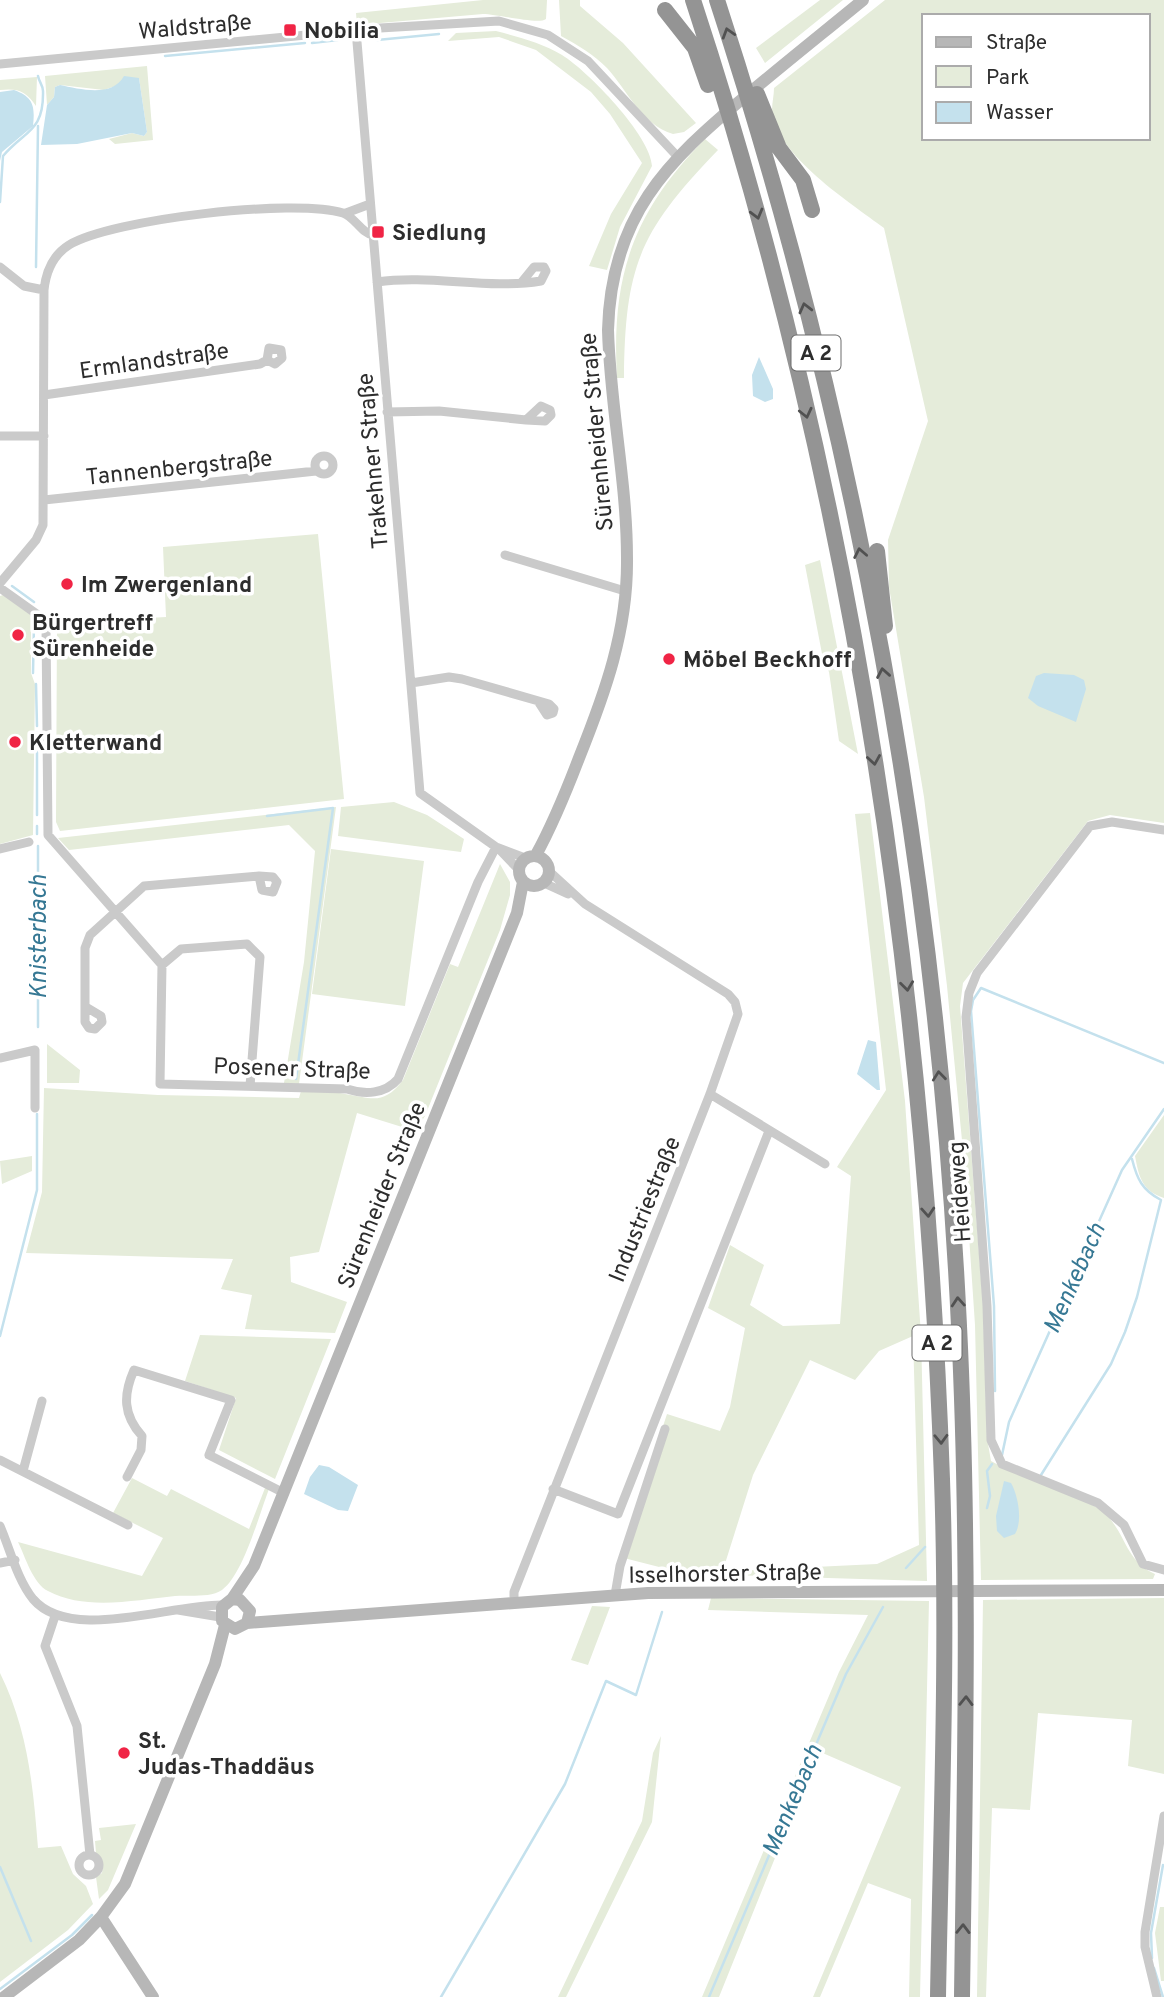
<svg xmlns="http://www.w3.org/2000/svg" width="1164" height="1997" font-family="Overpass,sans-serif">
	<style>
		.green { fill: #e5ecda; fill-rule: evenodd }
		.water { fill: #c4e1ed }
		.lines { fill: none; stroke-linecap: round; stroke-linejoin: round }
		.stream { stroke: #c4e1ed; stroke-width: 2.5 }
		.street { stroke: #cacaca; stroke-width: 9 }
		.secondary { stroke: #b7b7b7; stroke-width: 12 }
		.highway { stroke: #949494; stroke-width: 16 }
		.oneway { stroke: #515151 }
		.poi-dot { fill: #f02445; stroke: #fff; stroke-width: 2.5 }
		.labels { text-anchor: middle; stroke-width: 7; stroke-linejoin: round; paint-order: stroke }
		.shield { fill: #fff; stroke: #6c6c6c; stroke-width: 2 }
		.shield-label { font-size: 21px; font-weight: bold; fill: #2d2d2d }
		.street-label { font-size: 23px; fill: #2d2d2d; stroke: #fff }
		.poi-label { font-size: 23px; font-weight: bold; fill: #2d2d2d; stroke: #fff; text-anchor: start }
		.water-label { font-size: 24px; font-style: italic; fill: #367894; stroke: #fff }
	</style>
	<rect width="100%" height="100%" fill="#fff"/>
	<!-- green -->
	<path class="green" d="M483,0H547L546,19C539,25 497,14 483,14L357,25L356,13Z
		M559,0H580V6L623,43L696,123L684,132L673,134C642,125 627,90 607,68C594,55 578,45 561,36Z
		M820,0H843L765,63L756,48Z
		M885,0H1164V823L1110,815L1088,821L963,983L960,1006L983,1305L987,1438L991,1461C1024,1480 1064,1487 1096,1507C1127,1526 1121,1559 1155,1574L1153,1579L981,1580L975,1325L964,1161L947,986L924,797L889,587L888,540L928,421L884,228C851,203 775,155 772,110C772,103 774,95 774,88ZM924,16H1148V138H924Z
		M496,31C519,37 542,43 562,55C588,71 651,136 652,166L620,227L607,270L589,266L611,214L642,163L610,114L591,92L536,50L499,37L448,41L456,33Z
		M147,66L153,140L115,144L109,139L132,133L144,136L147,132L139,78L104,90L60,85L55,87L54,97L47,105L45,76Z
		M37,77L36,106C26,91 18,88 0,90V80Z
		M705,139L718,150C640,231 625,265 624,378H617C611,276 633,212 705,139Z
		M318,534L344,799L60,831L56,822L57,623L166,617L163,547Z
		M820,560L858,754L839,741L829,672L823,659L805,565Z
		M3,595L31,615V673L35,684L33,835L0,844V596Z
		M394,802L427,815L464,839L461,852L338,836L341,807Z
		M336,807L299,1084L284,1083L304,962L315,851L289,825L69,850L58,838Z
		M870,813L905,1101L921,1335L927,1581L731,1575V1571L877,1564L919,1545L913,1336L879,1351L855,1380L810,1360L753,1475L723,1570L667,1569L620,1557L667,1414L720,1431L730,1407L745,1328L708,1308L730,1245L764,1265L750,1305L783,1326L840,1324L851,1176L837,1167L886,1090L855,814Z
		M331,849L424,861L405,1006L312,994Z
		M500,864L510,882V895L500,930L425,1116L415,1131L357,1113L319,1252L290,1257L291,1282L347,1302L335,1333L245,1329L252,1295L221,1289L233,1259L26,1253L42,1192L44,1088L158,1095L299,1098L301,1091C315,1092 331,1091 345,1094C372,1098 383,1106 403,1080L450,964L458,967Z
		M47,1044L80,1070L79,1083H47Z
		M1164,1115V1198C1142,1191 1139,1177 1135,1156Z
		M32,1156V1171L2,1184L0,1161Z
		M200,1335L331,1339L275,1479L219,1450L236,1398L185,1381Z
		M132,1478L167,1496L171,1489L249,1529L265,1488L269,1489C259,1515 243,1575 222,1590C210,1598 189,1595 175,1596C136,1600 85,1611 48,1591C33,1584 25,1556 18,1542L142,1576L163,1538L113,1513Z
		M711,1598L929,1601L920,1997H909L911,1899L868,1883L820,1997H813L901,1787L818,1751L719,1997H702L839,1672L868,1615L708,1610Z
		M1164,1598V1774L1128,1766L1132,1720L1038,1713L1030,1810L992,1808L986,1997H977L983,1600Z
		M592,1606L610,1607L588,1665L571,1660Z
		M0,1673C28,1730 33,1785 38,1848L61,1846L73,1874L86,1886L93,1904L68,1930L0,1982Z
		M661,1736L652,1822L566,1997H558L642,1821L653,1753Z
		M136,1824L108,1890L99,1899L96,1877L102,1873L103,1864L96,1853L95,1841L101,1840L99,1828Z
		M1160,1907H1164V1981H1161L1155,1933Z"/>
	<!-- water -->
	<path class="water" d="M124,76L139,78L147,132L144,136L132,133L77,144L41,145L47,105L54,97L55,87L60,85C80,89 112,98 124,76Z
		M14,90C34,97 35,107 33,126L2,152L0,161V92Z
		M759,357L773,389V399L765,402L753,396L752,375Z
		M1044,673L1074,675L1084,680L1086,689L1076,722L1038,706L1028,698L1036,676Z
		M868,1040L876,1042L880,1090H877L857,1074Z
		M319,1465L329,1467L358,1485L348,1511L338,1510L304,1494L310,1477Z
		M1004,1481L1011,1483C1018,1495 1023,1521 1015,1534L1004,1538L997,1531L996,1516Z"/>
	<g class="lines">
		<!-- stream -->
		<path class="stream" d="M377,40L439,34
			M312,43L338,40
			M165,56L305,43
			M0,202L3,156C25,130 44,132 43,91C43,85 39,82 38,76
			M36,267L38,126
			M12,586L34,602
			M33,673L34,624
			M36,684L37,726
			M37,733V815
			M267,816L333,808L296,1079
			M37,834V826
			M38,846V1027
			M0,1336L37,1190V1114
			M995,1391L994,1306L971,1011L973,1000L981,988L1164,1063
			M1002,1455L1009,1422L1122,1170L1164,1109
			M1041,1475L1111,1364L1125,1332L1137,1297L1161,1200C1142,1190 1137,1179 1132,1159
			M987,1508L990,1496L987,1471L992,1464
			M906,1568L925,1547
			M0,1867L31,1941
			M1152,1958L1151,1933L1163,1865
			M1154,1968L1163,1997
			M0,1989L72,1935L92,1915
			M441,1997L565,1784L606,1681L636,1695L662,1612
			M709,1997L846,1674L883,1607"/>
		<!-- street -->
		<path class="street" d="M356,30L420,793L496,847L525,858
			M0,64L380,28L499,21L548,35L588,61L677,156
			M346,213L370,204
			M0,267L24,286L44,290
			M377,282C431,274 487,290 541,281L546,271L544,267H534L521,283
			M44,395L260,364L267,360L275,364L282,358L281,350L269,348L267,360
			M387,412L439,411L526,420L545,421L551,415L550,410L541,406L526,420
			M0,436H44
			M315 465a9 9 0 1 1 18 0a9 9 0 1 1-18 0Z
			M44,500L316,471
			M505,555L625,591
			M0,583L36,540L43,525L44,290C46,271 53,255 69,245C112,219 295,198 343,213C355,217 361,233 373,235
			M0,588L38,615L46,626L48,835L162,965L160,1084L347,1089C365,1095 385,1094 398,1079L478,882L496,847
			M411,683L449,677L462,679L549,704L554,709L553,713L547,715L538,701
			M1164,830L1112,822L1090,826L977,973L969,993L966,1017L987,1306L991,1440L1002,1464L1098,1503L1124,1525L1143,1564L1164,1570
			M498,848L519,870
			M0,849L29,842
			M544,883L568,894
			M162,965L181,949L247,944L260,957L250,1086
			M86,1007L101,1016L102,1022L95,1029L89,1028L85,1022V948L90,935L144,886L259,876L262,890L273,892L277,882L273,877L259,876
			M0,1058L35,1050V1108
			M710,1094L825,1164
			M0,1460L128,1525
			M23,1471L42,1401
			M127,1477L141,1450L142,1436C123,1415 123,1395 134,1370L231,1400L209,1455L284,1493
			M553,1489L618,1514L769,1131
			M0,1526C10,1549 17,1579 33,1599C70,1643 170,1604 223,1605
			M0,1563L15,1560
			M615,1595L620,1566L665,1429
			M514,1603V1592L710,1094L738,1014L735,1002L728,994L585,904L550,872
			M178,1610L220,1617
			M55,1616L45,1646L77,1726L90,1855
			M79 1865a10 10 0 1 1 20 0a10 10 0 1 1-20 0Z
			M1157,1997L1145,1947V1932L1164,1816"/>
		<!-- secondary -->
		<path class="secondary" d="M536,855C553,824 566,792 579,758C605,693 628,630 627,558C627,482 610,406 608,330C611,217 666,162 747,95C785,63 824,32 863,0
			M519 871a15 15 0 1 1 30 0a15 15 0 1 1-30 0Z
			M232,1599L240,1600L250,1611L247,1623L235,1629L222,1621V1607L232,1599L254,1566L517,913L523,882
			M247,1623L648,1593L1164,1590
			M101,1917L153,1997
			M4,1997L79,1940L101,1917L125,1884L215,1664L225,1625"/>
		<!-- highway -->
		<path class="highway" d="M693,0C850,476 925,979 942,1479C948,1651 941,1825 938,1997
			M717,0C856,424 938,881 959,1326C970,1550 965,1773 962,1997
			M665,10L695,48L708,85
			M757,94L779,148L803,180L812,210
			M877,551L885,626"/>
	</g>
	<!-- one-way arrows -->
	<defs><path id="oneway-chevron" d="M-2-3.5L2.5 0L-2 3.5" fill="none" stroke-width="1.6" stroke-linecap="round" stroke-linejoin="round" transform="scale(1.75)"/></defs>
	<g class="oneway">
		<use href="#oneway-chevron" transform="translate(728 33) rotate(-107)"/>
		<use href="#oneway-chevron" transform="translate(757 214) rotate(75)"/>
		<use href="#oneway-chevron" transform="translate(805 308) rotate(-104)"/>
		<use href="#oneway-chevron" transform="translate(806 413) rotate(77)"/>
		<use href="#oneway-chevron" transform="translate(860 553) rotate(-101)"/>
		<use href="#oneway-chevron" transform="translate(883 673) rotate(-100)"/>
		<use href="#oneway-chevron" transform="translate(874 760) rotate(81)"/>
		<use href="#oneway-chevron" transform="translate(907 986) rotate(83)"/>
		<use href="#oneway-chevron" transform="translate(939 1076) rotate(-96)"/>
		<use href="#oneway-chevron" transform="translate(928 1212) rotate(86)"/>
		<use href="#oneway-chevron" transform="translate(958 1302) rotate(-94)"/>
		<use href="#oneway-chevron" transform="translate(941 1439) rotate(88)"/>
		<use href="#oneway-chevron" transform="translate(966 1701) rotate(-89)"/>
		<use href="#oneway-chevron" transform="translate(963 1929) rotate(-89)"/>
	</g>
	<!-- markers -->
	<g class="poi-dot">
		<rect x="283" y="23" width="14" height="14" rx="3.5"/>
		<rect x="371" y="225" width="14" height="14" rx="3.5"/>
		<circle cx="67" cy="584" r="7"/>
		<circle cx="18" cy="635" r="7"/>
		<circle cx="669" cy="659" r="7"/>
		<circle cx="15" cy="742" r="7"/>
		<circle cx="124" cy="1753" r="7"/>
	</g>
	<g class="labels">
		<!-- shield labels -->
		<g class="shield">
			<rect x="791.5" y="335.5" width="49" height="35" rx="5"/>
			<rect x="912.5" y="1325.5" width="49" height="35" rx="5"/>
		</g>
		<g class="shield-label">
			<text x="816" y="360">A 2</text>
			<text x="937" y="1350">A 2</text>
		</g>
		<!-- street labels -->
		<g class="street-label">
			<text transform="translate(195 26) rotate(-5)" y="8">Waldstraße</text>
			<text transform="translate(154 360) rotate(-8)" y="8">Ermlandstraße</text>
			<text transform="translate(596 432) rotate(-95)" y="8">Sürenheider Straße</text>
			<text transform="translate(372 461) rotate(-95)" y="8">Trakehner Straße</text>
			<text transform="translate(179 467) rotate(-6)" y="8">Tannenbergstraße</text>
			<text transform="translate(292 1068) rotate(2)" y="8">Posener Straße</text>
			<text transform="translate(959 1192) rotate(-94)" y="8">Heideweg</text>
			<text transform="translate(381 1195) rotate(-68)" y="8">Sürenheider Straße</text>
			<text transform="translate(644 1209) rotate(-68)" y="8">Industriestraße</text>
			<text transform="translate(725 1573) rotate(-1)" y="8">Isselhorster Straße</text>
		</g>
		<!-- poi labels -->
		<g class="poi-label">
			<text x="304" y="38">Nobilia</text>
			<text x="392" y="240">Siedlung</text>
			<text x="81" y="592">Im Zwergenland</text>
			<text x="32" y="630">Bürgertreff<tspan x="32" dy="26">Sürenheide</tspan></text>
			<text x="683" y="667">Möbel Beckhoff</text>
			<text x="29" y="750">Kletterwand</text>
			<text x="138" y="1748">St.<tspan x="138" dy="26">Judas-Thaddäus</tspan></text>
		</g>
		<!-- water labels -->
		<g class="water-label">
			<text transform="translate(38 937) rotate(-90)" y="8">Knisterbach</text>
			<text transform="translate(1074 1278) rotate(-66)" y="8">Menkebach</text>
			<text transform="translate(792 1800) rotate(-67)" y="8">Menkebach</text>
		</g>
	</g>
	<!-- legend -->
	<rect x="922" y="14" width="228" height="126" fill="#ffffff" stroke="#ababab" stroke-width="2"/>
	<rect x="936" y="37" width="35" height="10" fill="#b7b7b7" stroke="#ababab" stroke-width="2"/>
	<text x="986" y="49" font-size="21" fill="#2d2d2d">Straße</text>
	<rect x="936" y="66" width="35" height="21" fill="#e5ecda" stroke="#ababab" stroke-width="2"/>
	<text x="986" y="84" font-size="21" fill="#2d2d2d">Park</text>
	<rect x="936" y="102" width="35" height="21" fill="#c4e1ed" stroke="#ababab" stroke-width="2"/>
	<text x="986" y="119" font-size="21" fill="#2d2d2d">Wasser</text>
</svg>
